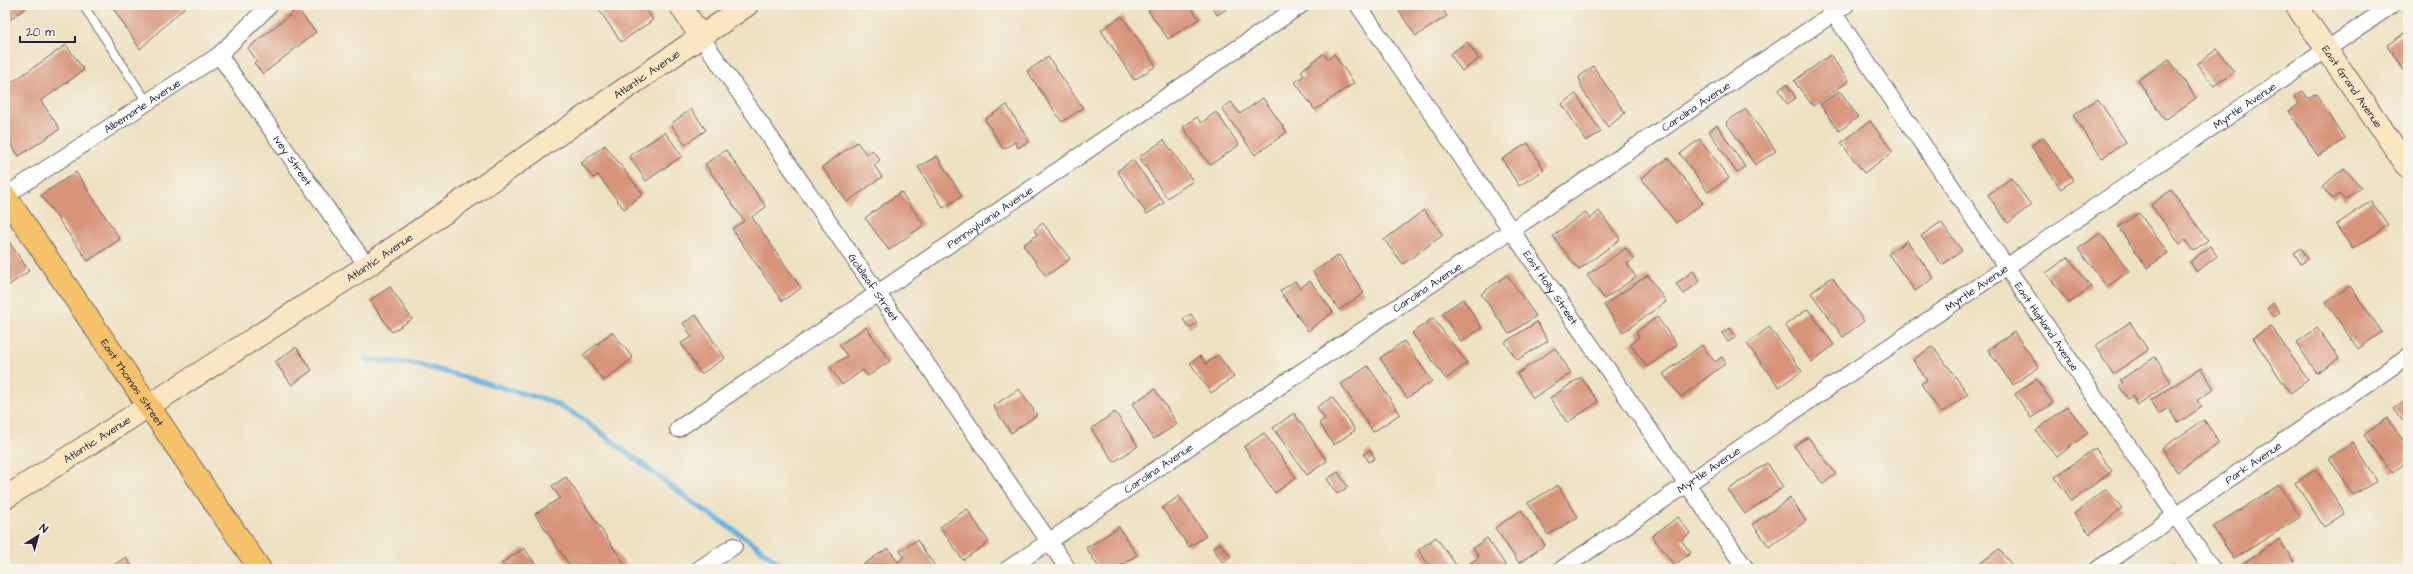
<svg xmlns="http://www.w3.org/2000/svg" width="2413" height="574" font-family="'Architects Daughter',sans-serif">
	<style>
		.lines { fill: none; stroke-linecap: round; stroke-linejoin: round }
		.stream { stroke: #66b2df; stroke-width: 5.5 }
		.building { fill: #d7947a }
		.lane-casing { stroke: #69656a; stroke-width: 10 }
		.street-casing { stroke: #69656a; stroke-width: 18 }
		.secondary-casing { stroke: #69656a; stroke-width: 24 }
		.primary-casing { stroke: #69656a; stroke-width: 24 }
		.lane { stroke: #fff; stroke-width: 8 }
		.street { stroke: #fff; stroke-width: 16 }
		.secondary { stroke: #fbe6c4; stroke-width: 22 }
		.primary { stroke: #f5c16b; stroke-width: 22 }
		.labels { text-anchor: middle; stroke-width: 3; stroke-linejoin: round; paint-order: stroke }
		.street-label { font-size: 11px; fill: #22223b; stroke: #f7f3e8 }
	</style>
	<rect width="100%" height="100%" fill="#f7f3e8"/>
	<filter id="ink" filterUnits="userSpaceOnUse"><feTurbulence type="fractalNoise" baseFrequency=".025" numOctaves="2"/><feDisplacementMap in="SourceGraphic" scale="8" xChannelSelector="R" yChannelSelector="G"/><feConvolveMatrix kernelMatrix="1 2 1 2 8 2 1 2 1" color-interpolation-filters="sRGB"/></filter>
	<filter id="wash" filterUnits="userSpaceOnUse"><feTurbulence type="fractalNoise" baseFrequency=".012" numOctaves="4" result="noise"/><feDisplacementMap in="SourceGraphic" scale="16" xChannelSelector="R" yChannelSelector="G"/><feGaussianBlur stdDeviation="0.9" result="paint"/><feColorMatrix in="noise" values="0 0 0 0 0 0 0 0 0 0 0 0 0 0 0 0 0 1.4 0 .05"/><feComposite in="paint" operator="in"/></filter>
	<g filter="url(#wash)">
		<rect width="100%" height="100%" fill="#eee1c2"/>
		<g class="lines">
			<!-- stream -->
			<path class="stream" d="M367,360L417,364L550,401L580,417L692,502L753,543L786,569"/>
		</g>
		<g id="blocks">
			<!-- building -->
			<path class="building" d="M5,5H30L5,23Z
				M111,5H187L140,49Z
				M596,5H643L653,20L621,42Z
				M1156,5H1189L1199,19L1168,39L1148,10Z
				M1211,5H1233L1217,15Z
				M1395,5H1440L1447,16L1416,36Z
				M297,9L316,32L263,74L254,63L257,61L248,48Z
				M1122,16L1156,66L1134,80L1101,30Z
				M2408,31V77L2387,45Z
				M1467,42L1479,59L1462,71L1450,54Z
				M66,45L84,70L41,101L60,129L19,156L5,136V87Z
				M2217,49L2234,72L2214,86L2197,64Z
				M1323,54L1329,59L1334,54L1354,83L1315,110L1295,82L1304,76L1301,71Z
				M1830,55L1849,81L1813,106L1794,81Z
				M1048,57L1083,108L1062,122L1027,71Z
				M2169,59L2196,98L2165,120L2138,80Z
				M1593,66L1625,113L1608,127L1583,91L1579,77Z
				M1787,84L1796,98L1787,104L1779,90Z
				M1840,91L1858,117L1839,131L1820,104Z
				M2303,91L2308,99L2316,94L2345,139L2318,156L2289,111L2299,104L2294,96Z
				M1576,94L1601,132L1586,141L1562,104Z
				M1263,98L1287,132L1255,155L1222,109L1231,102L1240,114Z
				M2098,99L2126,142L2102,158L2073,115Z
				M1007,105L1029,141L1018,148L1015,142L1003,149L985,119Z
				M691,109L706,130L685,145L671,124Z
				M1746,109L1776,151L1755,165L1726,122Z
				M1216,112L1239,145L1210,165L1183,127L1197,117L1201,123Z
				M1870,121L1893,152L1864,173L1841,143Z
				M1717,125L1745,167L1737,173L1709,131Z
				M665,132L682,156L646,181L629,156Z
				M2043,137L2073,180L2061,189L2031,146Z
				M1700,139L1729,178L1708,192L1680,154Z
				M1164,140L1193,181L1167,198L1139,157Z
				M857,142L866,154L872,150L880,160L874,165L882,177L847,202L822,167Z
				M1528,143L1544,170L1519,186L1502,159Z
				M605,145L643,194L624,209L598,175L593,178L581,163Z
				M726,150L766,207L752,217L801,288L782,301L732,229L744,221L705,164Z
				M937,156L962,196L943,208L918,167Z
				M1668,158L1703,203L1676,223L1641,178Z
				M1133,160L1164,203L1147,214L1117,171Z
				M2344,168L2361,187L2345,200L2339,194L2333,199L2322,187Z
				M76,172L120,239L88,261L41,195Z
				M2011,178L2031,205L2008,223L1988,195Z
				M2171,190L2208,240L2193,251L2185,240L2180,244L2151,205Z
				M901,192L924,225L889,250L865,218Z
				M2371,201L2388,225L2353,249L2336,225Z
				M1424,210L1443,235L1403,264L1384,240Z
				M1599,211L1620,239L1579,270L1553,236L1585,212L1590,219Z
				M2139,213L2168,253L2147,268L2118,227Z
				M1941,222L1962,251L1942,265L1921,236Z
				M1043,223L1070,259L1046,276L1023,245L1037,235L1034,230Z
				M2100,233L2129,271L2107,287L2078,249Z
				M5,236L29,271L5,288Z
				M1907,241L1934,278L1915,291L1888,254Z
				M2210,246L2217,256L2197,272L2190,262Z
				M1626,248L1634,259L1627,264L1636,277L1604,299L1587,275Z
				M2301,248L2308,259L2301,264L2294,253Z
				M1339,255L1364,293L1339,310L1313,272Z
				M2068,257L2091,287L2069,303L2046,273Z
				M1693,271L1700,281L1684,294L1676,284Z
				M1507,275L1536,316L1509,334L1481,294Z
				M1648,275L1666,302L1623,332L1604,305Z
				M1832,277L1864,321L1843,337L1811,293Z
				M1295,281L1300,288L1310,281L1333,312L1308,331L1280,291Z
				M2350,286L2382,332L2358,349L2326,302Z
				M390,287L412,319L392,332L370,300Z
				M1463,299L1482,328L1461,342L1442,313Z
				M2273,303L2280,312L2273,317L2267,309Z
				M1808,309L1834,345L1812,362L1785,325Z
				M1191,314L1197,323L1189,328L1183,319Z
				M696,315L725,358L701,374L681,343L692,337L683,323Z
				M1657,317L1677,345L1647,367L1630,344L1639,337L1636,332Z
				M1433,318L1467,363L1446,379L1412,333Z
				M1537,322L1548,341L1517,360L1505,342Z
				M2130,322L2148,350L2113,374L2095,346Z
				M2271,326L2308,380L2290,393L2253,338Z
				M866,327L890,361L868,376L863,370L842,385L830,367L847,356L839,345Z
				M1769,327L1802,371L1779,387L1747,344Z
				M1730,328L1736,337L1728,342L1722,333Z
				M2317,328L2339,358L2317,373L2296,343Z
				M612,332L633,358L604,381L583,355Z
				M2014,332L2039,367L2013,385L1988,350Z
				M1404,341L1432,381L1407,398L1380,358Z
				M1702,345L1715,362L1722,357L1726,363L1681,397L1663,374Z
				M1933,346L1968,394L1941,413L1921,384L1927,380L1913,360Z
				M296,347L312,370L292,385L275,362Z
				M1555,348L1571,373L1533,398L1517,374Z
				M1218,355L1234,377L1211,393L1190,363L1200,356L1206,364Z
				M2155,357L2171,382L2137,405L2132,395L2128,399L2119,386L2123,382L2120,380Z
				M1368,366L1400,414L1373,432L1341,384Z
				M2201,368L2214,389L2197,400L2202,407L2178,423L2168,408L2159,414L2150,401Z
				M1581,377L1598,402L1567,423L1550,398Z
				M2036,379L2053,403L2031,418L2015,394Z
				M1019,389L1037,415L1011,433L993,406Z
				M1155,389L1177,424L1154,439L1132,404Z
				M1332,397L1355,430L1334,445L1319,423L1325,419L1317,407Z
				M2408,398V427L2394,408Z
				M2067,406L2088,433L2057,457L2036,431Z
				M1115,412L1138,446L1114,462L1091,429Z
				M1294,413L1327,461L1307,475L1273,428Z
				M2387,418L2408,447V461L2392,473L2364,435Z
				M2204,420L2220,443L2177,472L2162,448Z
				M1264,433L1296,478L1275,493L1244,447Z
				M1808,437L1836,474L1823,484L1794,446Z
				M2353,442L2377,481L2353,495L2329,458Z
				M2095,448L2112,471L2072,501L2055,477Z
				M1370,450L1375,458L1369,462L1364,454Z
				M1767,463L1783,487L1745,514L1728,490Z
				M2316,469L2345,513L2324,527L2295,483Z
				M1338,472L1348,487L1337,494L1327,479Z
				M566,477L626,566L621,569H572L535,514L560,498L552,486Z
				M1558,485L1578,517L1548,535L1528,503Z
				M2279,485L2300,517L2234,559L2213,527Z
				M2106,489L2122,508L2090,534L2074,514Z
				M1179,496L1206,536L1189,547L1162,508Z
				M1790,498L1806,521L1769,547L1753,524Z
				M967,509L989,542L963,560L940,527Z
				M1521,510L1545,545L1519,563L1495,528Z
				M1678,517L1690,533L1681,540L1691,553L1674,565L1652,536Z
				M1119,527L1137,555L1115,569H1100L1086,548Z
				M1436,537L1459,569H1429L1431,568L1418,550Z
				M1487,538L1506,566L1501,569H1466L1465,567L1479,557L1473,548Z
				M2279,539L2295,563L2286,569H2245L2242,564Z
				M917,540L937,569H867L864,564L888,548L898,562L904,557L900,551Z
				M1220,543L1231,557L1223,563L1213,548Z
				M524,548L539,569H506L502,563Z
				M1999,549L2015,569H1980L1978,565Z
				M126,557L133,569H112L111,567Z
				M2173,563L2177,569H2164Z"/>
		</g>
	</g>
	<g filter="url(#ink)">
		<use href="#blocks" fill-opacity="0" stroke="#69656a" stroke-width="1"/>
		<g class="lines">
			<defs>
				<path id="lane" d="M83,5L147,102"/>
				<g id="street">
					<path id="s1" d="M1358,5L1511,230L1746,569"/>
					<path id="s2" d="M1828,5L2212,569"/>
					<path id="s3" d="M701,37L1068,569"/>
					<path id="s4" d="M219,55L367,266"/>
					<path id="s5" d="M5,196L219,55L270,5"/>
					<path id="s6" d="M678,429L1301,5"/>
					<path d="M699,569L734,546"/>
					<path id="s7" d="M1008,569L1846,5"/>
					<path id="s8" d="M1562,569L2392,5"/>
					<path id="s9" d="M2098,569L2408,356"/>
				</g>
				<g id="secondary">
					<path d="M680,5L701,37"/>
					<path id="s10" d="M2296,5L2408,167"/>
					<path id="s11" d="M5,498L367,266L747,5"/>
				</g>
				<g id="primary">
					<path id="s12" d="M5,196L260,569"/>
				</g>
			</defs>
			<!-- lane casing -->
			<use href="#lane" class="lane-casing"/>
			<!-- street casing -->
			<use href="#street" class="street-casing"/>
			<!-- secondary casing -->
			<use href="#secondary" class="secondary-casing"/>
			<!-- primary casing -->
			<use href="#primary" class="primary-casing"/>
			<!-- lane -->
			<use href="#lane" class="lane"/>
			<!-- street -->
			<use href="#street" class="street"/>
			<!-- secondary -->
			<use href="#secondary" class="secondary"/>
			<!-- primary -->
			<use href="#primary" class="primary"/>
		</g>
	</g>
	<g class="labels">
		<!-- street labels -->
		<g class="street-label">
			<text dy="4" stroke="none"><textPath href="#s11" startOffset="769">Atlantic Avenue</textPath></text>
			<text dy="4" stroke="none"><textPath href="#s10" startOffset="99">East Grand Avenue</textPath></text>
			<text dy="4" stroke="none"><textPath href="#s8" startOffset="825">Myrtle Avenue</textPath></text>
			<text dy="4" stroke="none"><textPath href="#s5" startOffset="164">Albemarle Avenue</textPath></text>
			<text dy="4" stroke="none"><textPath href="#s7" startOffset="829">Carolina Avenue</textPath></text>
			<text dy="4" stroke="none"><textPath href="#s4" startOffset="129">Ivey Street</textPath></text>
			<text dy="4" stroke="none"><textPath href="#s6" startOffset="377">Pennsylvania Avenue</textPath></text>
			<text dy="4" stroke="none"><textPath href="#s11" startOffset="445">Atlantic Avenue</textPath></text>
			<text dy="4" stroke="none"><textPath href="#s8" startOffset="501">Myrtle Avenue</textPath></text>
			<text dy="4" stroke="none"><textPath href="#s7" startOffset="505">Carolina Avenue</textPath></text>
			<text dy="4" stroke="none"><textPath href="#s3" startOffset="304">Goldleaf Street</textPath></text>
			<text dy="4" stroke="none"><textPath href="#s1" startOffset="342">East Holly Street</textPath></text>
			<text dy="4" stroke="none"><textPath href="#s2" startOffset="389">East Highland Avenue</textPath></text>
			<text dy="4" stroke="none"><textPath href="#s12" startOffset="226">East Thomas Street</textPath></text>
			<text dy="4" stroke="none"><textPath href="#s11" startOffset="109">Atlantic Avenue</textPath></text>
			<text dy="4" stroke="none"><textPath href="#s9" startOffset="188">Park Avenue</textPath></text>
			<text dy="4" stroke="none"><textPath href="#s7" startOffset="181">Carolina Avenue</textPath></text>
			<text dy="4" stroke="none"><textPath href="#s8" startOffset="177">Myrtle Avenue</textPath></text>
		</g>
	</g>
	<!-- margin -->
	<rect width="2413" height="574" fill="none" stroke="#f7f3e8" stroke-width="20"/>
	<!-- north arrow -->
	<g transform="translate(38 536) rotate(37)" stroke="#f7f3e8" stroke-width="3" paint-order="stroke">
	<path d="M0-3L7 15L0 10L-7 15Z" fill="#22223b"/>
	<text y="-6" font-size="11" font-weight="bold" text-anchor="middle" fill="#22223b">N</text>
	</g>
	<!-- scale -->
	<path d="M20 36v6h55v-6" fill="none" stroke="#22223b" stroke-width="2"/>
	<text x="26" y="36" font-size="12" fill="#22223b" stroke="#f7f3e8" stroke-width="3" paint-order="stroke">20 m</text>
</svg>
